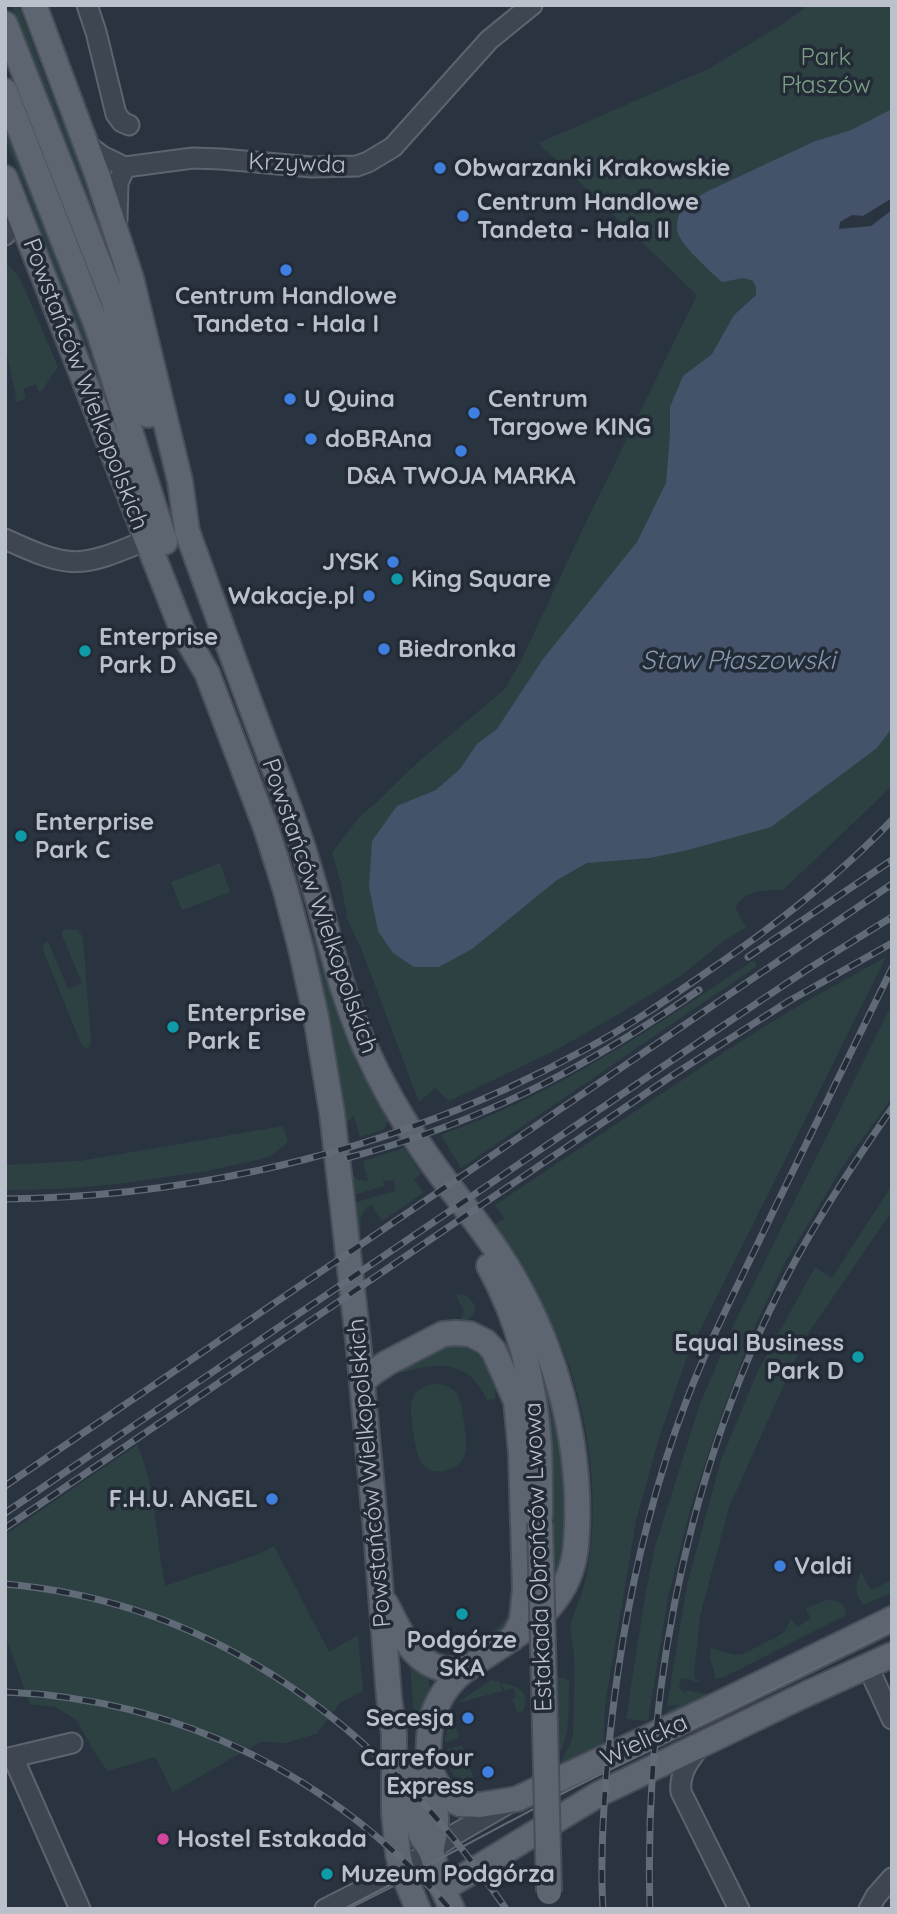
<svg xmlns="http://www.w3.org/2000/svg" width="897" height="1914" font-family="Quicksand,sans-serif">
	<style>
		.green { fill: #2d4143 }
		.water { fill: #445369 }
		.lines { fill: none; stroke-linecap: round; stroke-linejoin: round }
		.minor-casing { stroke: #5c646e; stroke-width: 23 }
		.major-casing { stroke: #484f5a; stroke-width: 28 }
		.minor { stroke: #3e4651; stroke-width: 19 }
		.major { stroke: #5d6570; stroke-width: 24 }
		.tram { stroke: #616a77; stroke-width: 2 }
		.rail-casing { stroke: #616a77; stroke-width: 7 }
		.rail { stroke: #232b36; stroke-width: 4.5; stroke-dasharray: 13; stroke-linecap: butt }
		.major-bridge-casing { stroke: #484f5a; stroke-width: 28; stroke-linecap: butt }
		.major-bridge { stroke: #5d6570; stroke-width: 24 }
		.shop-dot { fill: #3f7fe0; stroke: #232b36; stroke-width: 2.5 }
		.culture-dot { fill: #0f9aa8; stroke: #232b36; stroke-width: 2.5 }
		.hotel-dot { fill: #d1479c; stroke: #232b36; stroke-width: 2.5 }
		.labels { text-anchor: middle; stroke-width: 7; stroke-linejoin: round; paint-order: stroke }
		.park-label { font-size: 24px; fill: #7c9e84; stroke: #232b36 }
		.street-label { font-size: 24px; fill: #bbc1cb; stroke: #232b36 }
		.poi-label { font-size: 24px; font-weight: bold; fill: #bbc1cb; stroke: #232b36; text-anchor: start }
		.water-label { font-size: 26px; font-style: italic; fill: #8697ae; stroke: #232b36 }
	</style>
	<rect width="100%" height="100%" fill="#2a3441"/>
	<!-- green -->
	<path class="green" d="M12,5H18L60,118L86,170L121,281L117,284L81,179Z
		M809,5H892V121L753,281L756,287V295L734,315L713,354L670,417L675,488L561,846L892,695V786L783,890C765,890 744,890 735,908L746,928L726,939L682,975L622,1012L558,1049L449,1101L435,1088L419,1102L361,948L348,921L341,884L332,853L360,816L375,804L416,764L505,689L521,661L578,539L697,295L547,151L544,150L539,143L710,68L786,22Z
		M5,126L70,290H72L109,396L106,397L5,138Z
		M5,262L16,273L23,285L58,367L40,393L36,384L23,389L26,398L17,402L5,343Z
		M220,863L230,892L182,910L171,882Z
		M66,929L78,930L83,938L91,1042L88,1049L82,1046L43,950L44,944L48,941L68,989L82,983L62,935V931Z
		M312,938H314L333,1003L342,1028L360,1070L388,1122L384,1129L360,1137L354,1116L348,1121L346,1133L336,1058Z
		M886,957L688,1354L659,1438L636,1520L605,1705L603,1751L562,1763C562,1757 571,1745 573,1735C574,1708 575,1682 574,1655C574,1645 569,1633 571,1623C572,1617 576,1610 578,1603C583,1592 586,1579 588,1567C600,1495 589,1415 562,1347C545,1304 518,1265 495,1225L498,1222L505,1219L495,1205L732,1047L798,1006Z
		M754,960L757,966L461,1168L441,1135C559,1093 651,1029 754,960Z
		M892,1004V1098L846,1161L785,1262L755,1326L723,1410L691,1506L668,1597L648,1721L626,1719L645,1597L655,1547L700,1404L734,1324Z
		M283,1126L288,1142L269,1157L207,1171L117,1184L60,1189L5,1190V1165L80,1161Z
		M404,1148L421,1174L414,1179L423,1193L382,1221L372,1205C359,1210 360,1223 361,1235L358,1237L355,1207L357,1202L384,1194L395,1192L394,1180L383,1181L384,1186L356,1194L353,1192L351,1173L358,1180L368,1181L363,1161Z
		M892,1185V1211L805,1338L729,1507L700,1616L694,1674L695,1679L704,1683L681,1678L679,1688L685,1693L687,1690L710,1695L709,1697L667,1720V1711L680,1705L667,1706L687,1585L721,1460L757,1373L815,1267L832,1278Z
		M459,1294L467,1296L475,1305L473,1315L468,1319L460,1320L464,1311L456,1295Z
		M450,1344C473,1347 489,1359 494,1382C495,1388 496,1393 495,1399L487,1400C484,1394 480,1387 475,1381C457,1360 425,1365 402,1373L398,1366Z
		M533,1346L553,1402L564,1457L567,1544L554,1585L548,1428Z
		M435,1384C460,1386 461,1400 464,1422C465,1430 467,1440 466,1449C465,1458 459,1466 451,1469C420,1480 416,1452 413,1431C412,1420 409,1408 413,1398C417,1389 426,1385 435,1384Z
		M137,1445C157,1489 155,1540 165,1586L257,1555L274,1546L329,1652L360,1634L358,1637L363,1691L341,1702L316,1734L285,1743L260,1742L173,1792L155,1757L107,1771L92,1748L77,1721L56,1707L30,1704L5,1635V1535Z
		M861,1572L871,1590L892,1580V1592L864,1605C854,1594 855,1585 861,1572Z
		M515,1573L510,1627L456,1663L454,1647L477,1645L478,1640C521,1619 502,1610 515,1573Z
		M827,1600C838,1599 845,1604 846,1615L724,1677L716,1679L710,1658L711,1648L736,1655L743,1654L780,1635L785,1631L791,1619L798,1627L811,1618L806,1610L807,1608Z
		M410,1660L430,1673L428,1683L432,1692L420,1733H415Z
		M557,1677L565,1678L569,1682C568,1704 571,1733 560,1752L557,1747L553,1682Z
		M491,1680L500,1682L502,1691L457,1703Z
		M502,1683C518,1687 532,1692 523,1711L517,1712L512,1699L516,1697L513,1688L504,1691Z
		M450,1715L459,1735L457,1738L448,1742L445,1741Z
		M462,1745L478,1790C457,1784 449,1773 445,1752L448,1749Z"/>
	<!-- water -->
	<path class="water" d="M892,109V198L863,216L852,215L840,222L839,229L871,226L892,210V728L877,748L771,827L688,850L650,858L587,863L557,880L472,949L439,967H414L393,953L378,931L369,887L372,841L397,806L436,790L460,769L477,744L497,729L543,659L637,542L666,483L670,434V407L683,376L712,354L734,315L756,295V287L753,281L744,278L722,282C711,272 679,244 677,230C676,222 679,215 681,208L706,192L813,142L851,130Z"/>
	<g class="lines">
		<defs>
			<path id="minor" d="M87,5L96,32L116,114L122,122L129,125
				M86,144L102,156L125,167L193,158L221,159L312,167L357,166L368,162L393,147L489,40L532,5
				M117,220L118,183L125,167
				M5,235L15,203
				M5,539C72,570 80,568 147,540
				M868,1667L892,1719
				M700,1746C689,1761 679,1772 681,1792L739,1909
				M13,1757L80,1909
				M5,1759L72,1743
				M325,1909L402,1870L457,1833L509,1803
				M869,1909L876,1896L892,1878"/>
			<path id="major" d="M34,5L97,174L131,278L180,481L187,531C213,603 239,675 266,746C277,776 289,806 299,836C323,906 335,979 365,1047C381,1083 401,1118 423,1150C448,1187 477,1220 501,1257C555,1341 584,1445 576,1545C571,1602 531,1626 487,1655C468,1667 451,1678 440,1699C423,1729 429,1768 433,1800C434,1808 437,1815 436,1822C436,1832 433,1842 431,1851
				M5,24L113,299L148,415
				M5,91L98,329L165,542
				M5,178L183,632L207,673L266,828L285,888L301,949L316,1017L332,1113L358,1340L376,1532L389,1697L394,1734V1813L398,1854L402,1870L418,1909
				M489,1266C519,1320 535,1384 539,1446C540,1469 540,1492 540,1515
				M362,1382L372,1373L387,1363L443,1334L456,1333L470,1334L486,1342L494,1351L516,1401L521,1453L525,1589L522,1621L513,1638
				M386,1604C403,1638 420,1678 467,1668
				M402,1761L413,1799L421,1835L431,1851L443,1889L452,1909
				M432,1774L441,1791L450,1799L460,1804L480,1805L517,1799L711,1708L892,1619
				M443,1889L599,1794L804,1695L892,1655"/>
		</defs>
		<!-- minor casing -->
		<use href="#minor" class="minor-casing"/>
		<!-- major casing -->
		<use href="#major" class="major-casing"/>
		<!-- minor -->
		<use href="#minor" class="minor"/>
		<!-- major -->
		<use href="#major" class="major"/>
		<!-- tram -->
		<path class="tram" d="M344,1909L434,1862L569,1790L892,1630"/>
		<defs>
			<path id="rail" d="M748,957L892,860
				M347,1158C481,1123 586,1068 699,990
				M5,1199C205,1197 408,1146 584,1050C626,1028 665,1001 704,974C772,928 836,879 892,820
				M5,1486L892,884
				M5,1513L724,1025L808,969L892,917
				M5,1528L670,1077L789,1001L892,943
				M5,1584C222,1603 386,1733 506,1909
				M5,1692C180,1699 335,1777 450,1909
				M603,1909C600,1861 603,1813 607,1766C618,1641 642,1517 687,1399C711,1337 742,1277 771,1216C811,1133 852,1051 892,968
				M650,1909C644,1705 682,1497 769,1312C803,1240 847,1173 892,1108"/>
		</defs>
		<!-- rail casing -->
		<use href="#rail" class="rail-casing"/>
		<!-- rail -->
		<use href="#rail" class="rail"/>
		<defs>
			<path id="major-bridge" d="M540,1523L549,1892"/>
		</defs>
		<!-- major-bridge casing -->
		<use href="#major-bridge" class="major-bridge-casing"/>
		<!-- major-bridge -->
		<use href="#major-bridge" class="major-bridge"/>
	</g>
	<!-- markers -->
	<g class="shop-dot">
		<circle cx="440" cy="168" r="7"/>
		<circle cx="463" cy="216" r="7"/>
		<circle cx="286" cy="270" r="7"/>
		<circle cx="290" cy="399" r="7"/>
		<circle cx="474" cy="413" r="7"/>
		<circle cx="311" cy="439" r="7"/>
		<circle cx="461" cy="451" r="7"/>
		<circle cx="393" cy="562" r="7"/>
		<circle cx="369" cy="596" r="7"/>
		<circle cx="384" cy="649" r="7"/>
		<circle cx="272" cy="1499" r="7"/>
		<circle cx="780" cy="1566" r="7"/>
		<circle cx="468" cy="1718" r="7"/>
		<circle cx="488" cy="1772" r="7"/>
	</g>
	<g class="culture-dot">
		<circle cx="397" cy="579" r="7"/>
		<circle cx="85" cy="651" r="7"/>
		<circle cx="21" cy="836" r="7"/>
		<circle cx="173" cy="1027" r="7"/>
		<circle cx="858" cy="1357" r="7"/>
		<circle cx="462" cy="1614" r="7"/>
		<circle cx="327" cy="1874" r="7"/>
	</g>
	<circle class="hotel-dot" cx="163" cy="1839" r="7"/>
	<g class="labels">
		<!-- park labels -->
		<g class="park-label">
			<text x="826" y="65">Park<tspan x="826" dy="28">Płaszów</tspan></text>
		</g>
		<!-- street labels -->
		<g class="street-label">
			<text transform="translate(297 163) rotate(2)" y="8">Krzywda</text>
			<text transform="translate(86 384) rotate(69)" y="8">Powstańców Wielkopolskich</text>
			<text transform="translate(320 906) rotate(71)" y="8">Powstańców Wielkopolskich</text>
			<text transform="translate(369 1473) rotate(-95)" y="8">Powstańców Wielkopolskich</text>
			<text transform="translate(538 1557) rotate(-92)" y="8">Estakada Obrońców Lwowa</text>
			<text transform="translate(644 1740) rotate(-25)" y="8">Wielicka</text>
		</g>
		<!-- poi labels -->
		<g class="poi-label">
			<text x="454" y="176">Obwarzanki Krakowskie</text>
			<text x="477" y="210">Centrum Handlowe<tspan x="477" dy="28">Tandeta - Hala II</tspan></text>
			<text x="286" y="304" text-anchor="middle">Centrum Handlowe<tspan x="286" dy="28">Tandeta - Hala I</tspan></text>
			<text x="304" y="407">U Quina</text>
			<text x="488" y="407">Centrum<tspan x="488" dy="28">Targowe KING</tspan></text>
			<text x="325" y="447">doBRAna</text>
			<text x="461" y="484" text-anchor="middle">D&amp;A TWOJA MARKA</text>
			<text x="379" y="570" text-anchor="end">JYSK</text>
			<text x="411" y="587">King Square</text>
			<text x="355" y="604" text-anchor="end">Wakacje.pl</text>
			<text x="99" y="645">Enterprise<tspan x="99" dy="28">Park D</tspan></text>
			<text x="398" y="657">Biedronka</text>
			<text x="35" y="830">Enterprise<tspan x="35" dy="28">Park C</tspan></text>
			<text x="187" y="1021">Enterprise<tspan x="187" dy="28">Park E</tspan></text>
			<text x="844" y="1351" text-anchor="end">Equal Business<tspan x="844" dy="28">Park D</tspan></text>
			<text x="258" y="1507" text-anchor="end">F.H.U. ANGEL</text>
			<text x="794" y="1574">Valdi</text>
			<text x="462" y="1648" text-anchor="middle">Podgórze<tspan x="462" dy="28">SKA</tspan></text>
			<text x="454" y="1726" text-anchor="end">Secesja</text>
			<text x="474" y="1766" text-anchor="end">Carrefour<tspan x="474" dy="28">Express</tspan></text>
			<text x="177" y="1847">Hostel Estakada</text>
			<text x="341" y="1882">Muzeum Podgórza</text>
		</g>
		<!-- water labels -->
		<g class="water-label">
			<text x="738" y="669">Staw Płaszowski</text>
		</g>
	</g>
	<!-- border -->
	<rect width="897" height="1914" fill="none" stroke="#bbc1cb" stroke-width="14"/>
</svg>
